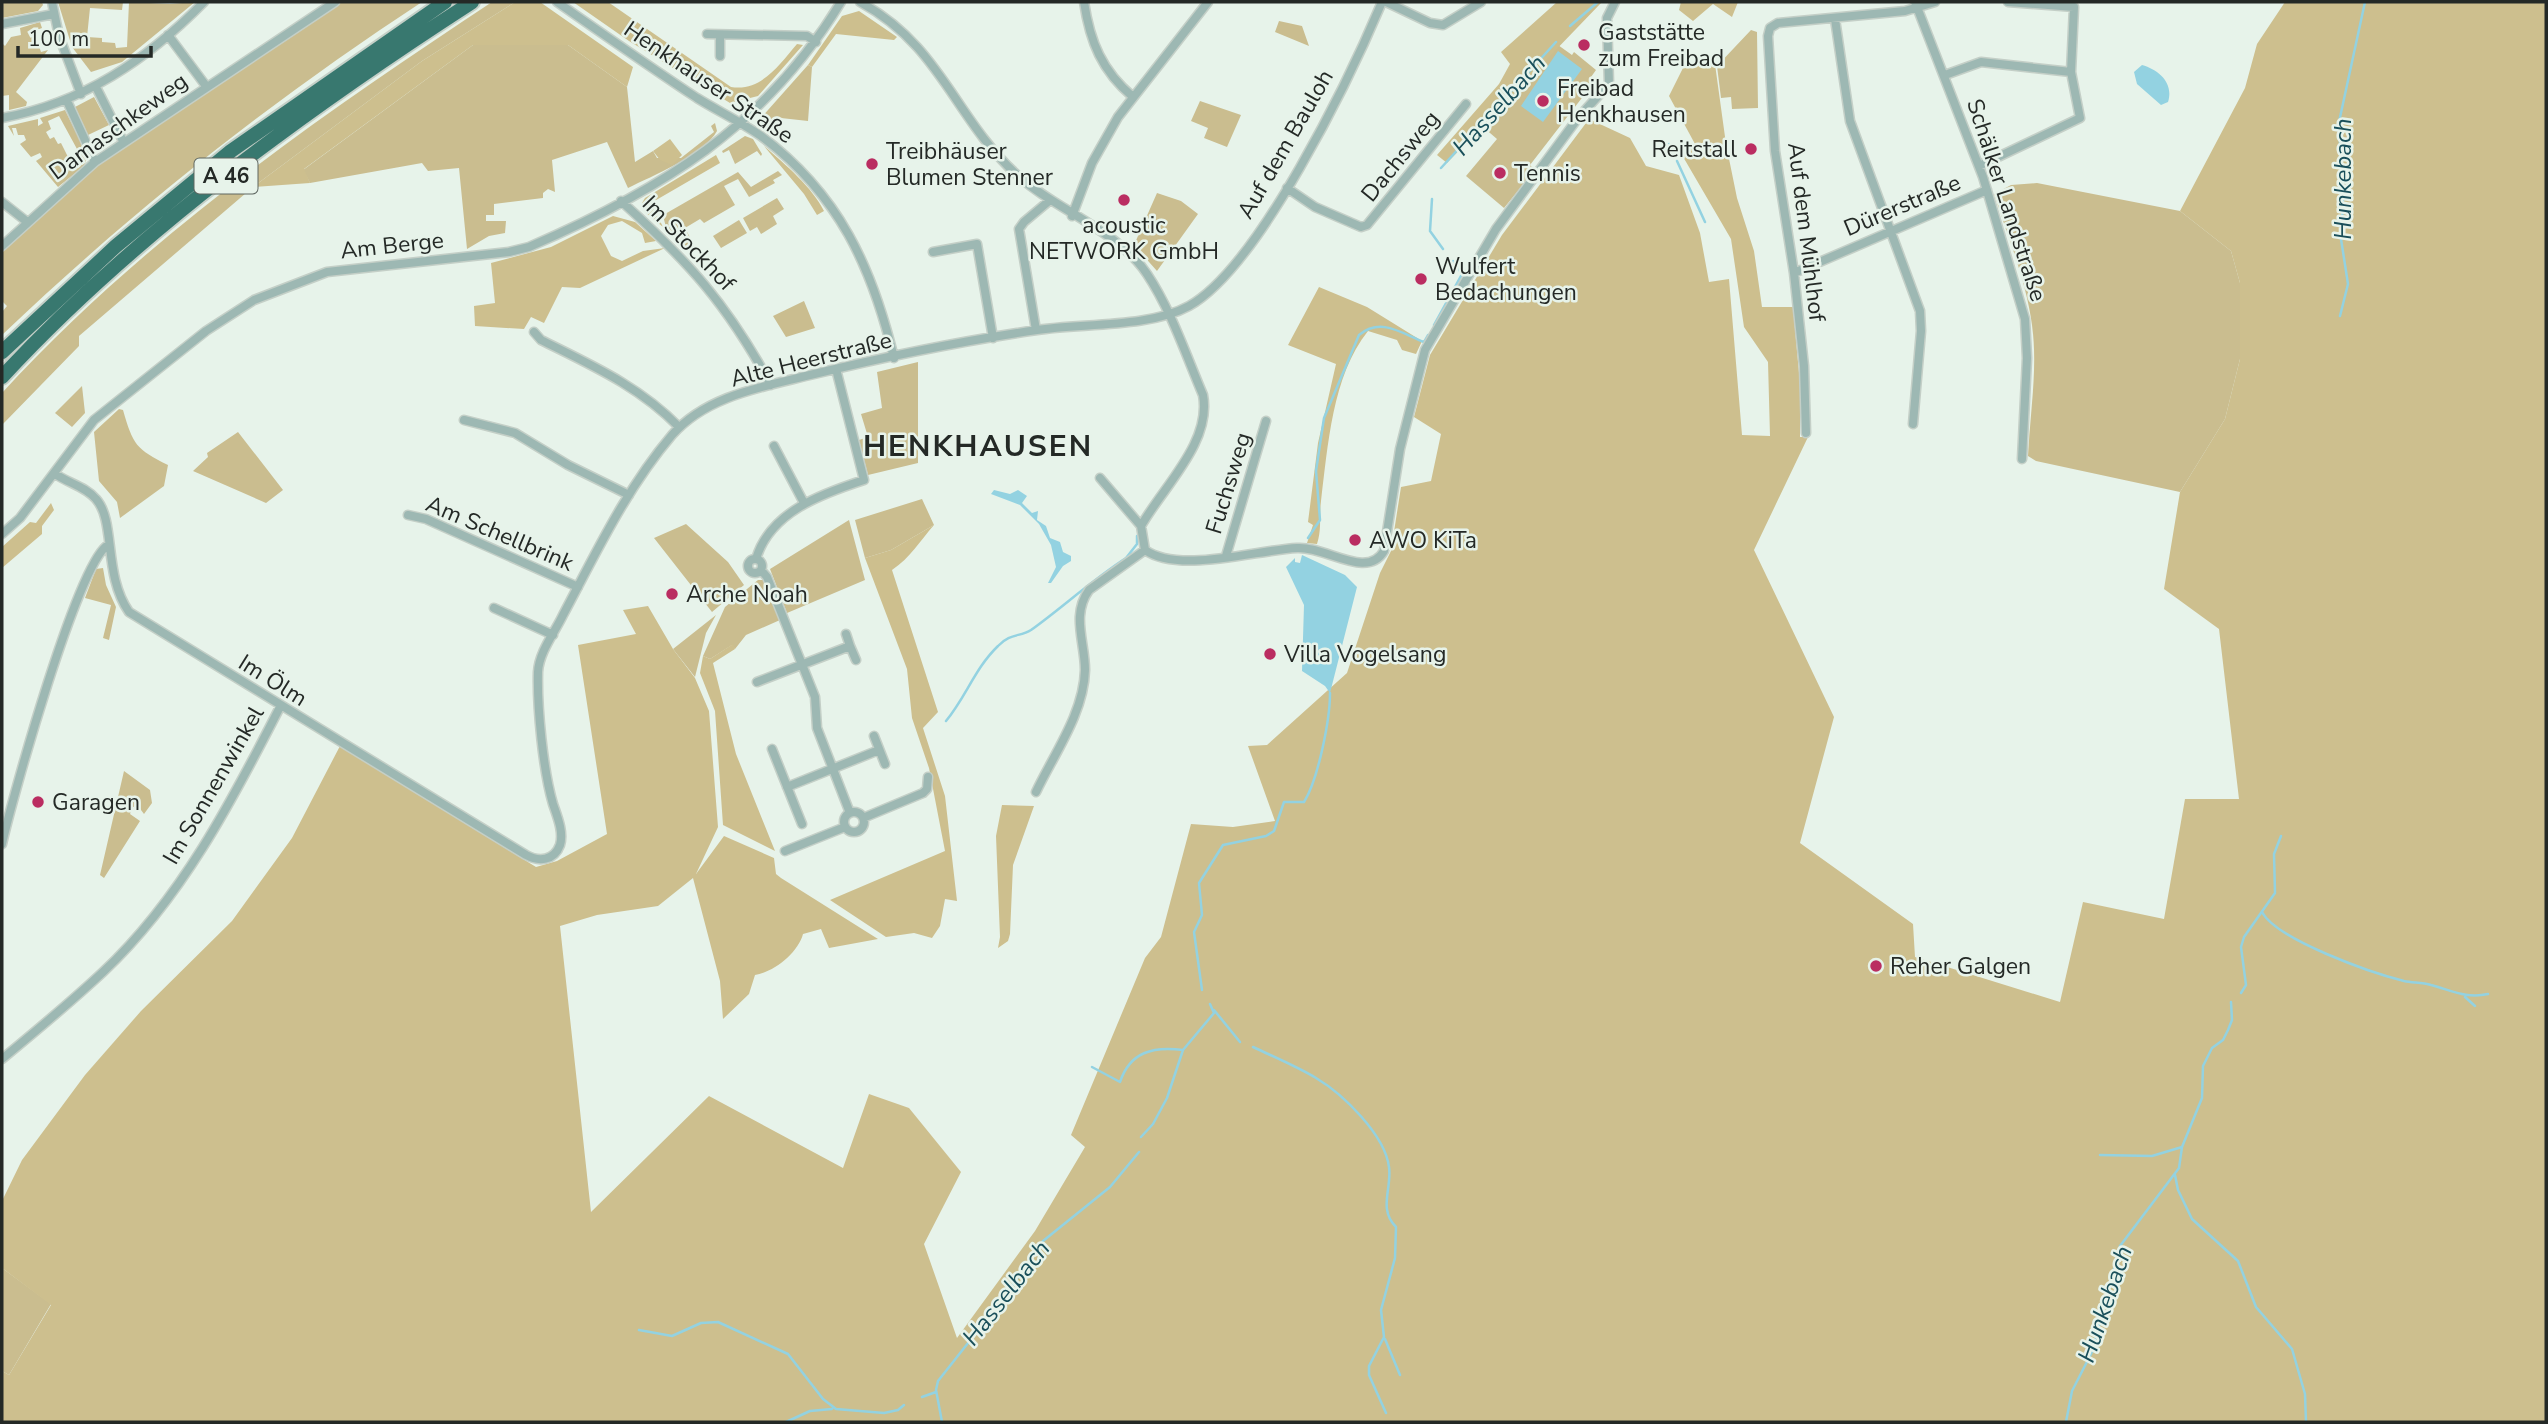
<svg xmlns="http://www.w3.org/2000/svg" width="2548" height="1424" font-family="'Nunito Sans',sans-serif">
	<style>
		.green { fill: #cabd8f; fill-rule: evenodd }
		.forest { fill: #cdbf8e }
		.water { fill: #93d2e1 }
		.lines { fill: none; stroke-linecap: round; stroke-linejoin: round }
		.stream { stroke: #93d2e1; stroke-width: 2.5 }
		.street-casing { stroke: #c4cfc7; stroke-width: 11 }
		.highway-casing { stroke: #c4cfc7; stroke-width: 18 }
		.street { stroke: #9db8b3; stroke-width: 8 }
		.highway { stroke: #38786f; stroke-width: 14 }
		.poi-dot { fill: #ba2d61; stroke: #e7f3ea; stroke-width: 2.5 }
		.labels { text-anchor: middle; stroke-width: 5; stroke-linejoin: round; paint-order: stroke }
		.shield { fill: #e7f3ea; stroke: #5e6661; stroke-width: 2 }
		.shield-label { font-size: 21px; font-weight: bold; fill: #242926 }
		.poi-label { font-size: 23px; fill: #242926; stroke: #e7f3ea; text-anchor: start }
		.street-label { font-size: 23px; fill: #242926; stroke: #e7f3ea }
		.water-label { font-size: 24px; font-style: italic; fill: #194f5a; stroke: #e7f3ea }
		.district-label { font-size: 30px; font-weight: bold; letter-spacing: 2px; fill: #242926; stroke: #e7f3ea }
	</style>
	<rect width="100%" height="100%" fill="#e7f3ea"/>
	<!-- green -->
	<path class="green" d="M2,2H42L43,5L38,11L2,18Z
		M58,2H123L122,10L90,8L87,37L102,38V42L115,43L116,48L127,47L129,2L170,4L195,2L122,62L91,72L72,47Z
		M342,2H422C272,100 132,211 2,335V312L7,306L2,301V253L10,244L95,165Z
		M492,2H515L422,61L253,187L79,336V346L2,425V393C144,238 318,117 492,2Z
		M1279,21L1302,26L1309,46L1275,32Z
		M40,22L42,28L34,31L41,52L48,50L16,92L27,102L26,106L9,110V95L2,96V43L5,46L11,37L21,35L20,28Z
		M1751,30L1757,32L1758,108L1732,109L1731,97L1721,98L1717,66Z
		M473,45H568L627,87L635,162L653,151L657,158H681L714,132L711,126L715,123L717,131C704,155 652,176 628,188L607,142L552,160L555,192L548,189L543,193V198L494,204V215H486V221H506L505,233L489,236L467,249L459,168L428,171L422,163L310,183L303,170Z
		M1558,45L1572,55L1574,52L1596,70L1591,77L1595,81L1530,165L1535,170L1504,208L1466,176L1497,139L1483,127Z
		M808,65L812,67L808,121L781,118L771,135L762,129L760,119Z
		M94,97L109,125L88,135L75,107Z
		M1200,101L1241,115L1227,147L1204,138L1208,128L1191,121Z
		M65,110L88,156L84,166L58,187L36,161L42,157L40,153L31,157L20,144L26,140L24,135H18L16,128H12L14,136L8,126L38,119V126L43,123L40,118ZM59,116L83,160L72,165L61,143L58,144L54,137L50,139L46,132L51,129L48,121Z
		M745,136L753,139L762,154L761,156L757,151L735,164L729,150L723,153L722,151Z
		M778,171L782,175L773,180L775,183L749,197L738,179L724,186L735,205L704,223L700,219L685,228L694,245L686,250L667,231L661,208L665,214L738,172L751,187Z
		M2037,183L2180,211L2231,251L2240,283V359L2225,419L2180,492L2036,461L2028,456C2030,413 2038,368 2032,325C2026,280 2008,237 1994,194L2011,185Z
		M1157,193L1181,201L1198,214L1157,271L1134,245Z
		M777,198L784,209L773,216L777,224L761,234L757,227L750,231L743,218Z
		M739,220L747,233L721,248L713,236Z
		M804,301L815,328L786,337L773,316Z
		M918,362V463L868,475L859,440L868,437L861,414L882,408L877,372Z
		M82,386L85,413L72,427L55,413Z
		M119,409L123,410C133,445 136,449 168,465L164,486L120,518L117,502L99,481L94,432Z
		M238,432L283,490L266,503L193,471L208,457L207,453Z
		M922,499L934,525L891,550L865,558L855,520Z
		M849,520L865,580L787,613L770,569Z
		M686,524L728,562L744,585L712,612L654,538Z
		M103,568L106,585L116,607L109,640L103,638L111,605L85,598L96,569Z
		M758,580H765L780,620L746,635L735,649L732,645L710,659L703,656L725,607Z
		M716,615L706,633L695,677L673,649Z
		M124,771L150,790L152,803L144,814L138,806L133,807L130,814L140,821L104,878L100,875Z
		M2,1268L51,1304L9,1375L2,1371Z"/>
	<!-- forest -->
	<path class="forest" d="M515,2H540L633,67L627,87L568,45H473L304,169L310,183L253,187L422,61Z
		M573,2H608L731,87C761,92 779,65 797,44L803,45L758,96L730,103L629,41Z
		M1557,2H1602L1447,163L1437,155L1499,84L1510,64L1501,52Z
		M1681,2H1738L1732,17L1713,4L1693,21L1679,10Z
		M2285,2H2546V1422H2V1371L9,1375L51,1305L2,1268V1201L22,1160L85,1075L141,1011L232,921L292,838L340,746L536,867L557,861L607,834L578,645L636,634L623,610L648,606L673,649L695,678L709,711L718,827L696,874L724,836L774,858L776,874L781,878L878,939L829,948L821,929L803,934C798,953 774,972 755,975L749,994L723,1019L720,981L693,878L658,906L597,915L560,926L591,1212L709,1096L843,1168L869,1094L909,1108L961,1172L924,1244L957,1338L1035,1231L1085,1147L1071,1135L1145,958L1161,937L1191,824L1233,827L1275,821L1248,746L1267,745L1347,673L1380,573L1391,551L1401,487L1431,481L1441,434L1414,417L1430,355L1502,235L1589,119L1630,138L1646,166L1679,175L1700,233L1709,282L1729,279L1742,435L1770,436L1768,362L1744,327L1731,239L1682,155L1695,144L1669,96L1683,68L1714,57L1726,144L1737,198L1754,251L1762,307H1793L1800,384V437H1808L1754,550L1834,717L1800,843L1913,924L1915,957L2060,1002L2083,902L2164,919L2185,799H2239L2219,629L2164,589L2180,492L2225,419L2240,359V283L2231,251L2180,211L2245,88L2257,44Z
		M859,11L897,37L894,40L836,34L812,67L808,65L842,16Z
		M670,139L682,155L672,165L660,160L653,151Z
		M764,146C786,165 812,187 824,211L817,215L804,194Z
		M716,155L720,163L651,203L663,227L645,212L642,203L645,198Z
		M613,216L635,222L656,241L645,243L642,233L622,221L608,225L601,236L611,256L622,261L643,251L665,248L580,288L562,287L544,323L531,317L524,329L475,326L474,306L495,303L491,263L551,247Z
		M1319,287L1367,307L1422,341L1416,354L1402,350L1397,340L1368,331C1332,376 1328,446 1321,501C1319,517 1322,529 1317,544L1307,543L1313,525L1308,522L1318,443L1336,364L1288,345Z
		M51,503L54,510L42,526V534L2,568V547L30,522L36,523Z
		M934,525C919,542 911,557 892,570L938,712L923,728L945,796L957,901L945,899L940,926L932,938L914,933L886,937L830,900L945,851L929,768L912,718L907,669L865,558L891,550Z
		M733,644L735,649L713,663L736,754L775,851L723,825L715,711L700,673L703,656L710,659Z
		M1002,805L1034,806L1013,865L1010,934L1008,941L998,948L1000,937L996,836Z"/>
	<!-- water -->
	<path class="water" d="M1558,51L1582,69L1543,122L1521,106Z
		M2142,65C2159,70 2174,83 2168,102L2161,105L2137,84L2134,72Z
		M994,490L1010,494L1018,490L1027,496L1022,503L1032,513L1038,511L1037,520L1046,526L1050,538L1060,542L1063,552L1071,556V561L1063,566L1051,583H1048L1056,567L1051,545L1039,524L1020,505L991,494Z
		M1302,555L1345,575L1357,587L1330,693L1325,686L1302,671L1304,605L1286,567L1295,558V562L1300,563Z"/>
	<g class="lines">
		<!-- stream -->
		<path class="stream" d="M1570,26L1598,2
			M1669,144L1673,152
			M1677,161L1705,222
			M1441,168L1556,42
			M1432,199L1430,231L1443,249
			M2340,316L2348,284L2341,239L2343,203L2339,122L2365,2
			M1434,325L1462,274L1453,261
			M1308,538L1320,520L1316,471L1324,418L1359,335C1381,317 1401,333 1424,342L1428,335
			M946,721C966,697 975,668 998,646C1010,633 1020,637 1031,630C1063,607 1092,580 1126,558L1137,544V536
			M2262,912C2277,940 2372,973 2404,981C2413,983 2422,982 2431,985C2451,990 2466,999 2488,994
			M1202,990L1194,932L1202,915L1199,883L1223,845L1266,836L1274,831L1284,802H1304C1318,780 1330,720 1330,693
			M2241,993L2246,985L2241,947L2244,937L2275,893L2274,854L2281,836
			M2465,997L2475,1006
			M1214,1010L1240,1042
			M1253,1047C1274,1057 1296,1066 1316,1078C1343,1094 1385,1135 1389,1167C1392,1189 1378,1209 1396,1227L1395,1258L1381,1310L1384,1337L1369,1366V1375L1386,1413
			M1092,1067L1120,1082C1130,1052 1153,1046 1183,1050
			M1141,1137L1153,1124L1167,1098L1183,1050L1214,1013L1210,1004
			M2100,1155L2152,1156L2182,1147
			M2175,1175L2178,1190L2192,1219L2238,1261L2256,1307L2292,1349L2305,1394L2306,1422
			M639,1330L672,1336L701,1323L718,1322L788,1354L823,1399L836,1409L884,1413L898,1410L904,1405
			M1385,1339L1400,1375
			M922,1397L936,1392
			M786,1422L810,1411L832,1409
			M942,1422L936,1390L938,1381L1002,1300L1043,1241L1110,1187L1139,1152
			M2066,1422L2072,1391L2092,1352L2120,1246L2179,1168L2182,1147L2202,1098L2203,1066L2212,1048L2223,1040L2228,1030L2232,1020L2231,1002"/>
		<defs>
			<path id="street" d="M52,2L59,36L81,94
				M557,2C603,34 650,67 697,98C718,111 741,122 761,136C839,194 872,267 894,358
				M860,2C941,46 954,117 1016,174C1054,209 1119,231 1147,274C1171,310 1186,355 1203,395C1212,442 1163,487 1141,526L1145,550C1179,574 1256,550 1297,548C1326,546 1367,580 1384,551L1400,449L1425,350L1496,229L1578,118L1609,84L1607,18L1615,2
				M1084,2C1090,42 1102,71 1133,97
				M1386,2L1430,23L1443,25L1481,2
				M1915,2L1983,177L2025,319L2027,358L2022,459
				M1835,19L1850,121L1920,311L1921,331L1913,424
				M2,24L54,14
				M707,34L807,36L816,42
				M168,35L206,86
				M720,56V35
				M1945,75L1981,62L2071,72
				M96,87L123,141
				M67,101L95,162
				M2,118C83,103 147,60 204,2
				M1979,166L2080,118L2071,72L2074,7L2008,2
				M1287,188L1315,207L1361,227L1367,225L1466,104
				M621,201C689,262 727,304 771,385
				M2,202L26,221
				M1072,216L1092,163L1118,117L1208,2
				M2,246L95,162L335,2
				M933,252L977,244L993,338
				M1794,273L1987,190
				M1036,330L1019,229L1024,222L1049,201
				M534,332L541,340C591,365 639,386 679,427
				M464,420L515,433L568,465L629,495
				M1806,433L1804,366L1794,273L1775,151L1768,36L1770,28L1778,23L1905,11L1935,2
				M774,446L804,503
				M54,473C67,483 85,486 96,499C116,521 103,575 129,612L526,855C539,862 554,861 560,845C564,832 557,816 553,804C543,770 537,707 538,672C539,652 555,632 563,615C596,553 626,489 672,435C706,396 762,387 810,375C884,357 962,341 1037,330C1082,323 1149,328 1189,306C1259,267 1350,78 1382,2
				M1100,478L1141,526
				M408,515L426,519L578,587
				M2,534L20,518L94,420L206,331L254,300L327,272L509,252L529,247C661,190 765,127 841,2
				M1226,556L1266,421
				M748 566a7 7 0 1 1 14 0a7 7 0 1 1-14 0Z
				M756,559C770,512 821,494 864,480L836,369
				M761,570L767,577L815,697L817,728L850,813
				M494,608L553,635
				M850,646L856,660
				M757,682L850,646L846,634
				M874,736L885,764
				M772,749L802,824
				M787,787L879,750
				M1036,792C1054,754 1084,713 1085,670C1085,642 1071,615 1089,590L1145,550
				M844 822a10 10 0 1 1 20 0a10 10 0 1 1-20 0Z
				M863,818L923,793L927,789L928,777
				M2,844C12,799 78,562 108,545
				M785,851L845,827
				M2,1059C36,1031 71,1002 103,972C181,899 232,801 280,707"/>
			<path id="highway" d="M2,352L116,246L231,151L445,2
				M2,377C135,233 308,108 472,2"/>
		</defs>
		<!-- street casing -->
		<use href="#street" class="street-casing"/>
		<!-- highway casing -->
		<use href="#highway" class="highway-casing"/>
		<!-- street -->
		<use href="#street" class="street"/>
		<!-- highway -->
		<use href="#highway" class="highway"/>
	</g>
	<!-- markers -->
	<g class="poi-dot">
		<circle cx="1584" cy="45" r="7"/>
		<circle cx="1543" cy="101" r="7"/>
		<circle cx="1751" cy="149" r="7"/>
		<circle cx="872" cy="164" r="7"/>
		<circle cx="1500" cy="173" r="7"/>
		<circle cx="1124" cy="200" r="7"/>
		<circle cx="1421" cy="279" r="7"/>
		<circle cx="1355" cy="540" r="7"/>
		<circle cx="672" cy="594" r="7"/>
		<circle cx="1270" cy="654" r="7"/>
		<circle cx="38" cy="802" r="7"/>
		<circle cx="1876" cy="966" r="7"/>
	</g>
	<g class="labels">
		<!-- shield labels -->
		<rect class="shield" x="194.5" y="158.5" width="63" height="35" rx="5"/>
		<g class="shield-label">
			<text x="226" y="183">A 46</text>
		</g>
		<!-- poi labels -->
		<g class="poi-label">
			<text x="1598" y="40">Gaststätte<tspan x="1598" dy="26">zum Freibad</tspan></text>
			<text x="1557" y="96">Freibad<tspan x="1557" dy="26">Henkhausen</tspan></text>
			<text x="1737" y="157" text-anchor="end">Reitstall</text>
			<text x="886" y="159">Treibhäuser<tspan x="886" dy="26">Blumen Stenner</tspan></text>
			<text x="1514" y="181">Tennis</text>
			<text x="1124" y="233" text-anchor="middle">acoustic<tspan x="1124" dy="26">NETWORK GmbH</tspan></text>
			<text x="1435" y="274">Wulfert<tspan x="1435" dy="26">Bedachungen</tspan></text>
			<text x="1369" y="548">AWO KiTa</text>
			<text x="686" y="602">Arche Noah</text>
			<text x="1284" y="662">Villa Vogelsang</text>
			<text x="52" y="810">Garagen</text>
			<text x="1890" y="974">Reher Galgen</text>
		</g>
		<!-- street labels -->
		<g class="street-label">
			<text transform="translate(709 82) rotate(34)" y="8">Henkhauser Straße</text>
			<text transform="translate(118 126) rotate(-36)" y="8">Damaschkeweg</text>
			<text transform="translate(1285 144) rotate(-60)" y="8">Auf dem Bauloh</text>
			<text transform="translate(1400 156) rotate(-51)" y="8">Dachsweg</text>
			<text transform="translate(2007 200) rotate(72)" y="8">Schälker Landstraße</text>
			<text transform="translate(1902 205) rotate(-23)" y="8">Dürerstraße</text>
			<text transform="translate(1807 232) rotate(83)" y="8">Auf dem Mühlhof</text>
			<text transform="translate(689 243) rotate(46)" y="8">Im Stockhof</text>
			<text transform="translate(392 245) rotate(-6)" y="8">Am Berge</text>
			<text transform="translate(811 359) rotate(-14)" y="8">Alte Heerstraße</text>
			<text transform="translate(1228 483) rotate(-73)" y="8">Fuchsweg</text>
			<text transform="translate(500 533) rotate(23)" y="8">Am Schellbrink</text>
			<text transform="translate(273 680) rotate(32)" y="8">Im Ölm</text>
			<text transform="translate(213 785) rotate(-60)" y="8">Im Sonnenwinkel</text>
		</g>
		<!-- water labels -->
		<g class="water-label">
			<text transform="translate(1499 105) rotate(-48)" y="8">Hasselbach</text>
			<text transform="translate(2343 179) rotate(-90)" y="8">Hunkebach</text>
			<text transform="translate(1006 1293) rotate(-52)" y="8">Hasselbach</text>
			<text transform="translate(2105 1304) rotate(-71)" y="8">Hunkebach</text>
		</g>
		<!-- district labels -->
		<g class="district-label">
			<text x="978" y="456">HENKHAUSEN</text>
		</g>
	</g>
	<!-- border -->
	<rect width="2548" height="1424" fill="none" stroke="#242926" stroke-width="7"/>
	<!-- scale -->
	<path d="M18 46v10h133v-10" fill="none" stroke="#242926" stroke-width="3.5"/>
	<text x="28" y="46" font-size="21" fill="#242926" stroke="#e7f3ea" stroke-width="5" paint-order="stroke">100 m</text>
</svg>
